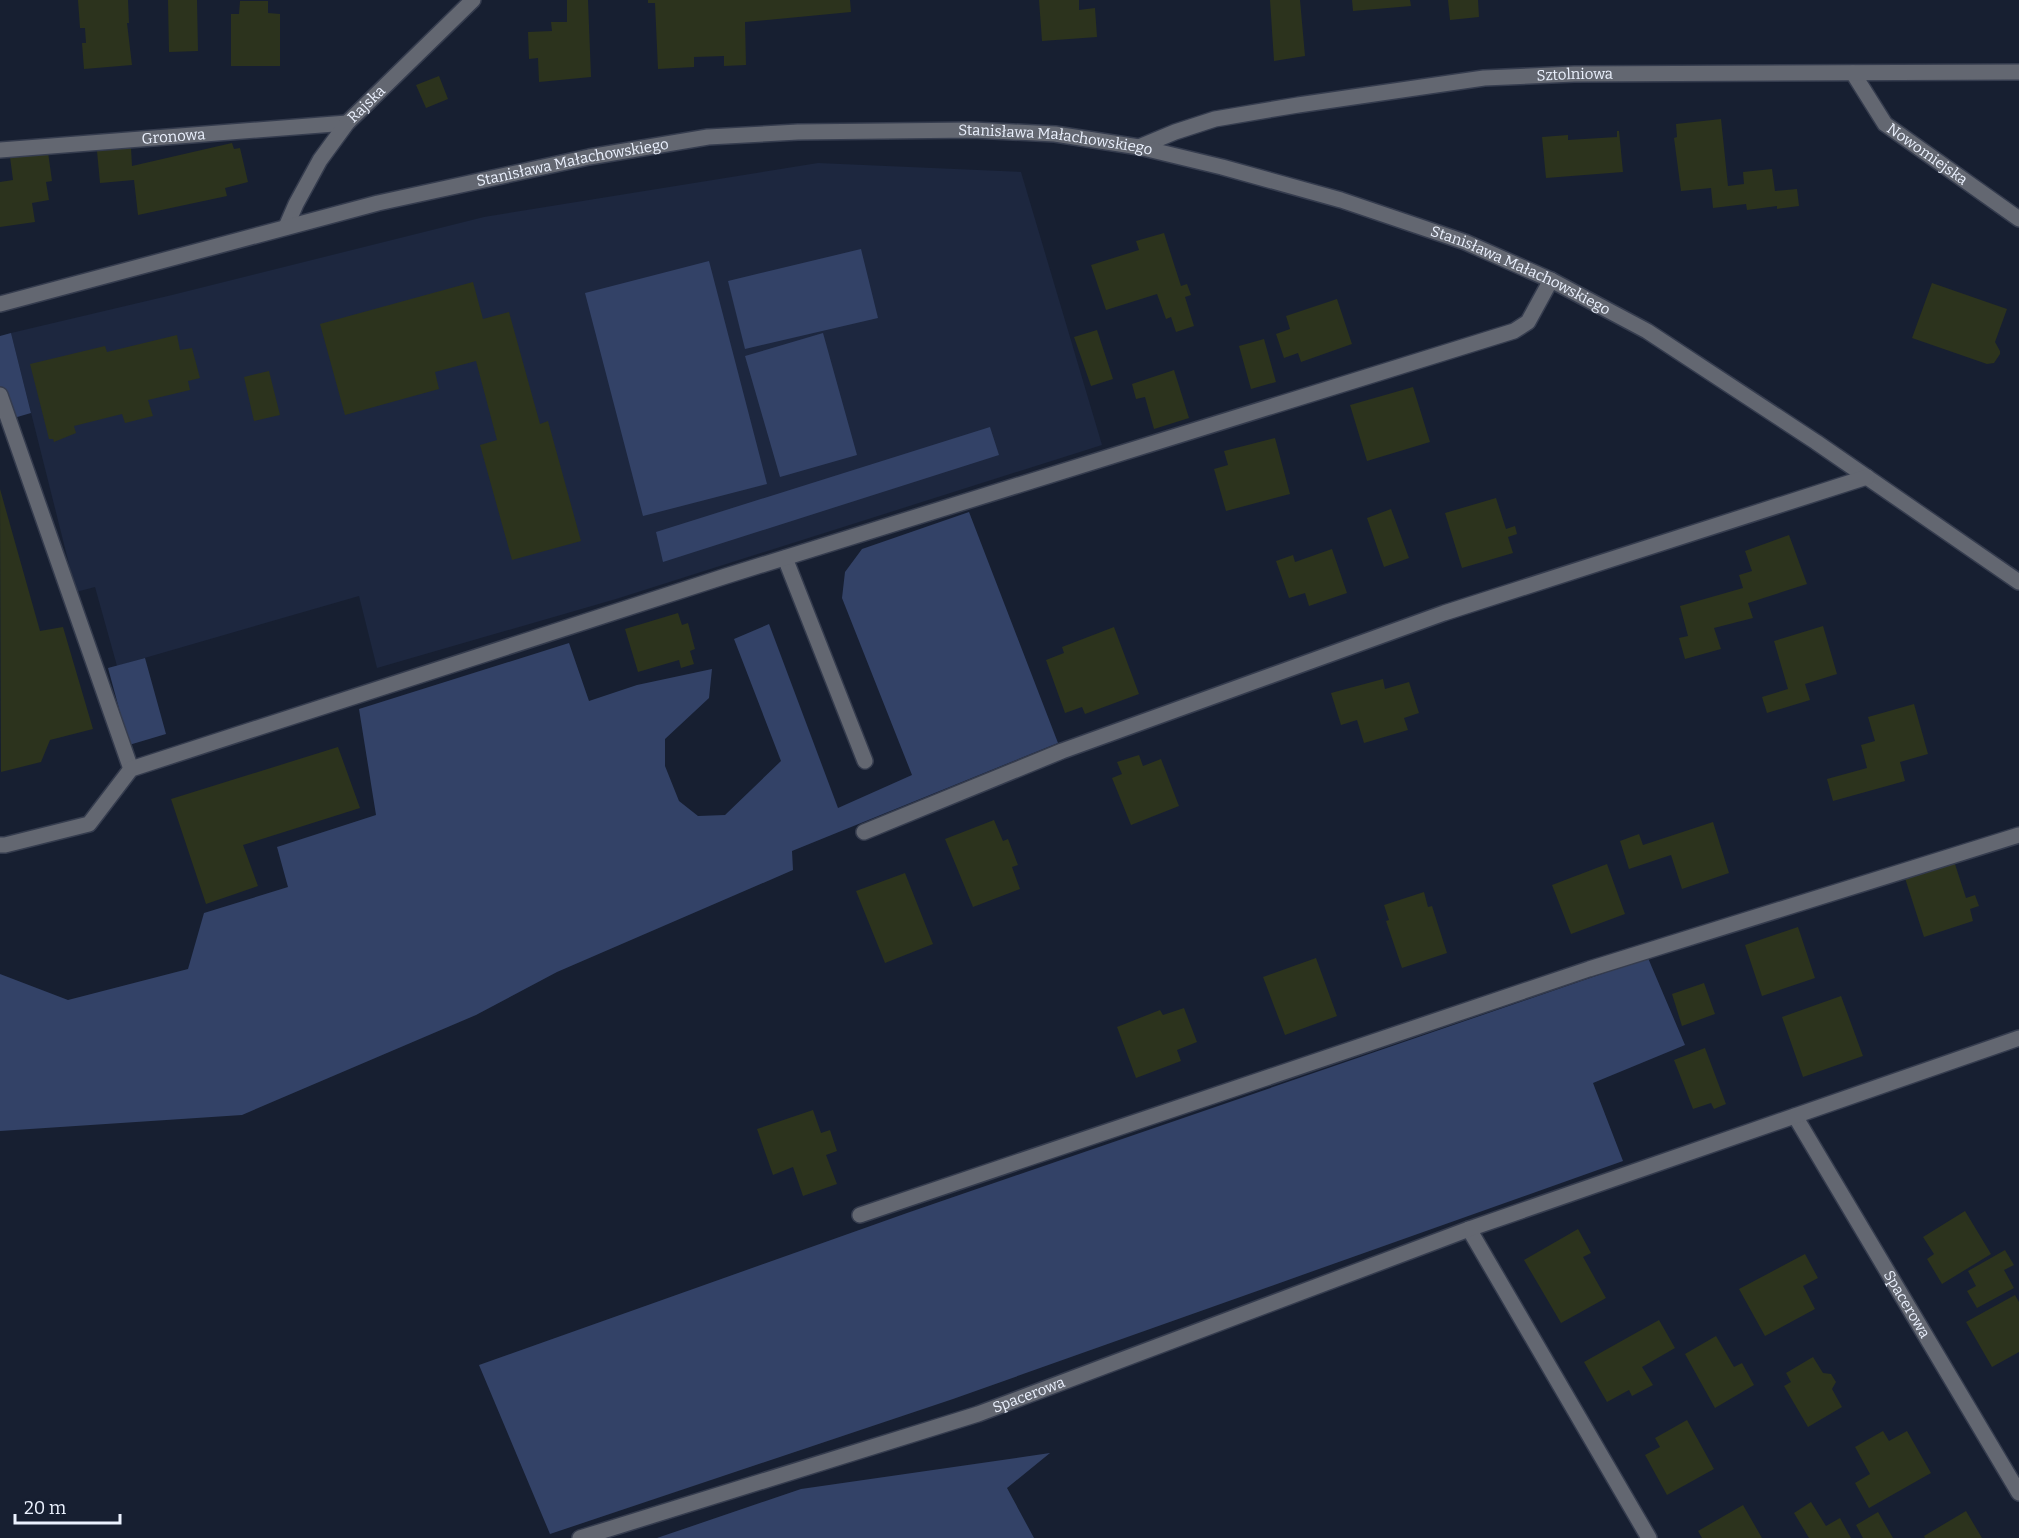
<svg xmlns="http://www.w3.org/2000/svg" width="2019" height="1538" font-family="Bitter,serif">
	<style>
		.built { fill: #1d273f }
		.green { fill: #334267 }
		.building { fill: #2c331d }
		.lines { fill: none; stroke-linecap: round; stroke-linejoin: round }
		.minor-casing { stroke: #353c4e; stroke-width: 18 }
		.minor { stroke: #636771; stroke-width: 15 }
		.labels { text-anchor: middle; stroke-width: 6; stroke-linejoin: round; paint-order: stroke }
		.street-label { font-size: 15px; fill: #ebf1fe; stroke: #171f31 }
	</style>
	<rect width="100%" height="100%" fill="#171f31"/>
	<!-- built -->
	<path class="built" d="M818,163L1021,172L1102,445L616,599L377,668L359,596L117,666L95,587L76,592L11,333L172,295L484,217Z"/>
	<!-- green -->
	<path class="green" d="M861,249L878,318L745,349L728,281Z
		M709,261L767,484L643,516L585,293Z
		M11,333L31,413L0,422V336Z
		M823,333L857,455L780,477L745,356Z
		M990,427L999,455L663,562L656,532Z
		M969,512L1058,743L792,851L793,870L557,972L476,1015L242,1115L0,1131V974L68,1000L188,969L204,913L288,887L277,847L376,815L359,709L569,643L589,701L637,685L712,669L709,698L665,739V766L679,801L698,816L725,815L781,761L734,639L769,624L838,808L912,775L842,598L845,572L862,549Z
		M145,658L166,734L129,745L108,668Z
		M1648,958L1685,1045L1593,1083L1623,1161L953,1399L550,1534L479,1365L907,1213Z
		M1050,1453L1007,1488L1034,1538H657L801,1489Z"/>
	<!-- building -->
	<path class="building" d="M78,0H128L129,23H127L132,65L84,69L82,43H86L85,28H80Z
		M168,0H197L198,51L169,52Z
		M567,0H588L591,77L539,82L538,58L529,59L528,32L552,31L551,22H567Z
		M648,0H850L851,12L745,22L746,65L724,66V56L694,57V67L658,69L655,3H648Z
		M1039,0H1079V10L1095,8L1097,37L1042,41Z
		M1270,0H1300L1305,56L1274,61Z
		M1352,0H1410L1411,6L1353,11Z
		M1448,0H1478L1479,17L1450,20Z
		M240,1H268V13L280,14V66H231V14H239Z
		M439,76L448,99L426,108L416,85Z
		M1721,119L1728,186L1744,184L1743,172L1772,169L1775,191L1797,189L1799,206L1777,209V206L1747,210L1746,204L1713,208L1711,188L1681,191L1674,138L1677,137L1676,124Z
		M1617,131H1619L1623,172L1546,178L1542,137L1568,135V140L1617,137Z
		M232,143L234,149L240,148L248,182L225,188L227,196L138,215L134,180L100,183L97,151L131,148L132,166Z
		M48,152L52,181L46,182L49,200L32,203L35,222L0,227V182L13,180L10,157Z
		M1164,233L1181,286L1187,284L1191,295L1185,297L1194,326L1176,332L1171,317L1166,319L1157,294L1106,310L1091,265L1139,250L1136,241Z
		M473,282L483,319L509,312L540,424L548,421L581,541L512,560L480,445L497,440L476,361L435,372L439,389L345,415L320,324Z
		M1932,283L2007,309L1995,342L2000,351V354L1994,363L1987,364L1912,338Z
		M1337,299L1352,344L1301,362L1298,353L1284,358L1276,334L1290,329L1286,316Z
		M1097,330L1113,379L1091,386L1074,337Z
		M177,335L180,350L192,348L200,378L188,381L190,390L148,400L153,416L125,423L122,414L74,426L76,433L54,442L53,439H49L30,364L105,346L107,352Z
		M1264,339L1276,382L1251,389L1239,346Z
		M1174,370L1189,418L1154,429L1145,397L1136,399L1132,384Z
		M269,371L280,415L254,421L244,377Z
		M1413,387L1430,442L1367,461L1350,405Z
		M1275,438L1290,494L1226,511L1214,469L1228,465L1224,451Z
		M0,489L40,631L63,627L93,729L50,740L41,762L1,772Z
		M1496,498L1506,529L1515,526L1517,534L1508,537L1513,553L1462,568L1445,513Z
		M1391,509L1409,558L1384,567L1367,518Z
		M1789,535L1807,584L1748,603L1753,618L1714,628L1721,649L1685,659L1679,638L1688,636L1680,606L1743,588L1739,575L1752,571L1745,551Z
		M1332,549L1347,593L1309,606L1305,593L1289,598L1276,561L1293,555L1295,562Z
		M678,613L682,625L688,623L695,649L690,651L694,664L681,668L679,660L638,672L625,629Z
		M1823,626L1837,674L1805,684L1810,700L1767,713L1762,697L1788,689L1774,641Z
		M1114,627L1139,694L1085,714L1082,707L1065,713L1046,660L1064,653L1062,647Z
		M1383,679L1385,689L1409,682L1419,713L1404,718L1408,730L1364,743L1357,720L1341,725L1331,693Z
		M1914,704L1928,754L1900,762L1905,781L1833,801L1827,779L1867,768L1861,745L1875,741L1868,717Z
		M338,747L360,808L243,845L258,886L206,904L171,799Z
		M1139,755L1143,766L1161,759L1179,806L1131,825L1112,778L1122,774L1117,762Z
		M994,820L1003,841L1008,839L1018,865L1012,867L1020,889L973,907L945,839Z
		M1713,822L1729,873L1682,889L1671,855L1629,869L1620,841L1639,834L1643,845Z
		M1953,858L1966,898L1975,895L1979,906L1970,909L1973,921L1924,937L1904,875Z
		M1607,864L1625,914L1571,934L1552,885Z
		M905,873L933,944L885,963L856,891Z
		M1424,892L1428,907L1432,906L1447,953L1402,968L1386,921L1389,920L1384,905Z
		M1798,927L1815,978L1762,996L1745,945Z
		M1316,958L1337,1016L1285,1035L1263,977Z
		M1704,983L1715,1014L1682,1026L1672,994Z
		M1841,996L1863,1056L1803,1077L1782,1017Z
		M1184,1008L1197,1042L1177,1050L1181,1061L1136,1078L1117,1027L1160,1010L1163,1015Z
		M1705,1048L1726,1104L1714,1109L1711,1103L1693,1109L1674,1060Z
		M813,1110L821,1133L830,1130L837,1151L826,1155L837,1184L803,1196L793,1167L773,1175L757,1129Z
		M1965,1211L1991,1254L1942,1284L1927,1259L1934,1254L1923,1237Z
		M1578,1229L1591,1253L1583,1257L1606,1298L1561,1323L1524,1260Z
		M2005,1250L2014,1265L2004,1270L2014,1288L1977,1308L1967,1291L1976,1286L1968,1271Z
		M1805,1254L1818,1278L1803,1286L1815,1309L1765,1336L1739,1289Z
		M2015,1295L2019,1302V1352L1992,1367L1966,1322Z
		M1659,1320L1675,1348L1642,1367L1653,1385L1632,1396L1629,1390L1607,1402L1584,1362Z
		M1716,1336L1734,1367L1742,1363L1754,1385L1715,1408L1685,1354Z
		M1813,1357L1823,1373L1831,1374L1836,1382L1832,1389L1842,1407L1808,1427L1784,1386L1791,1382L1786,1373Z
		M1687,1420L1714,1469L1667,1495L1645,1455L1660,1447L1655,1438Z
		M1883,1431L1889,1441L1907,1431L1931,1473L1869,1508L1855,1483L1870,1474L1855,1447Z
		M1811,1502L1826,1526L1840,1518L1851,1538H1809L1794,1513Z
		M1743,1505L1762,1538H1702L1698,1531Z
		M1966,1511L1982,1538H1925L1924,1536Z
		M1878,1512L1886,1526L1893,1538H1863L1856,1525Z"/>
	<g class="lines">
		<defs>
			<g id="minor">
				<path id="s1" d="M1853,73L1885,124L2019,219"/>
				<path id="s2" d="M1139,147L1175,132L1215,119L1298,105L1484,78L1574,74L2019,72"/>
				<path id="s3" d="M0,150L347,123"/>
				<path id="s4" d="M286,227L296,204L320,160L347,123L473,0"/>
				<path id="s5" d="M0,304L378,203L589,157L708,137L798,132L973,130L1055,134L1139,147L1222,167L1341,200L1465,242L1551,280L1647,331L1816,442L2019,582"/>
				<path d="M0,395L131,769"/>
				<path d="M785,558L865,761"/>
				<path d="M864,832L1062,751L1444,613L1867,477"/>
				<path d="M0,845H5L89,824L131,769L726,576L1514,331L1528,322L1551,280"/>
				<path id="s6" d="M1795,1116L2019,1493"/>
				<path d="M860,1215L1589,969L2019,835"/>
				<path d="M1469,1229L1649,1538"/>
				<path id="s7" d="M580,1538L978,1414L1469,1229L2019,1038"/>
			</g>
		</defs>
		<!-- minor casing -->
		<use href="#minor" class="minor-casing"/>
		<!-- minor -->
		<use href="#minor" class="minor"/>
	</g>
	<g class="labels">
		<!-- street labels -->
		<g class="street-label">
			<text dy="5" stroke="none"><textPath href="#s2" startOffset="444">Sztolniowa</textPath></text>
			<text dy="5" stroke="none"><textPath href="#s4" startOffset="148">Rajska</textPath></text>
			<text dy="5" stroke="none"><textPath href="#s3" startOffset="174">Gronowa</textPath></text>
			<text dy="5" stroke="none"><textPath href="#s5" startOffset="1076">Stanisława Małachowskiego</textPath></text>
			<text dy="5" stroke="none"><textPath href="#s1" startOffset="112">Nowomiejska</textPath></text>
			<text dy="5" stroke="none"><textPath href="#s5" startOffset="590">Stanisława Małachowskiego</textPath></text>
			<text dy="5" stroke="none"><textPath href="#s5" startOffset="1562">Stanisława Małachowskiego</textPath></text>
			<text dy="5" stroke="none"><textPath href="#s6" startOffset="219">Spacerowa</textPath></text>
			<text dy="5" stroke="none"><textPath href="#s7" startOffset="471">Spacerowa</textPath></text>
		</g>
	</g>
	<!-- scale -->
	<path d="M15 1514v9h105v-9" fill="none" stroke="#ebf1fe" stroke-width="3"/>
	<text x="24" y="1514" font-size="18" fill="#ebf1fe" stroke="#171f31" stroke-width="4.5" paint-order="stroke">20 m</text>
</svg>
